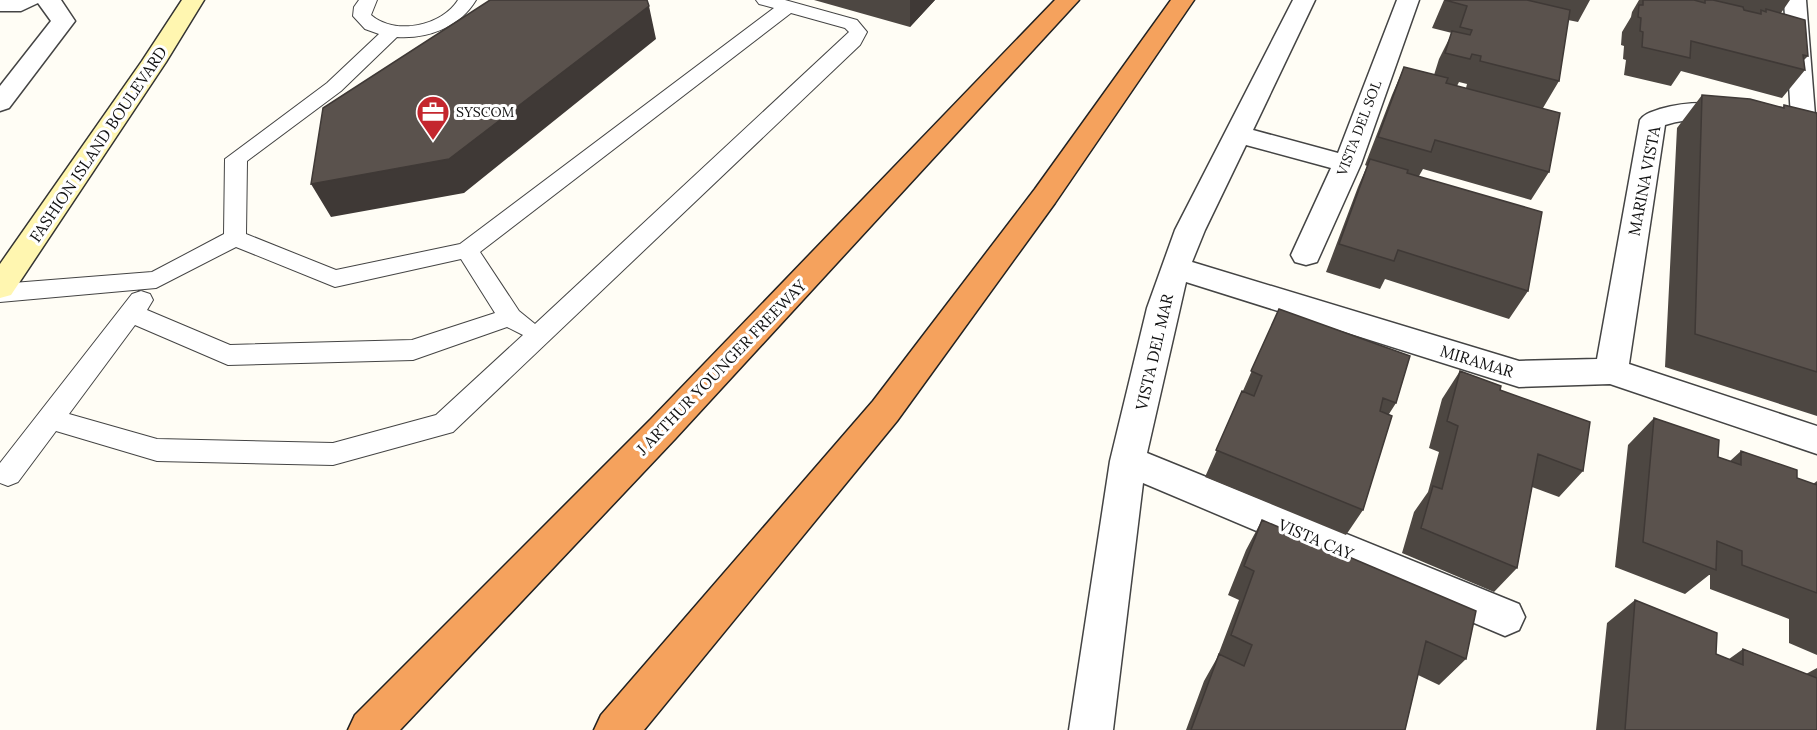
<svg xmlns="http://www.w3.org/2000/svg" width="1817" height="730" font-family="Lora,serif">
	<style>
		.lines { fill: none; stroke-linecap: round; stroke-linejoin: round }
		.service-casing { stroke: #444; stroke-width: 2 }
		.minor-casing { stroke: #444; stroke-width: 3 }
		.secondary-casing { stroke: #333; stroke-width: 3 }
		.motorway-casing { stroke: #222; stroke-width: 3 }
		.service { fill: #fff; fill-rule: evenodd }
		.minor { fill: #fff; fill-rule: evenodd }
		.secondary { fill: #fff6b0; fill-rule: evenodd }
		.motorway { fill: #f5a25d; fill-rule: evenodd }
		.wall { fill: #4d4742; fill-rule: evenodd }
		.shaded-wall { fill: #3f3936 }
		.building { fill: #5a524d; stroke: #3f3936; stroke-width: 1.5 }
		.labels { text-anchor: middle; stroke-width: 6; stroke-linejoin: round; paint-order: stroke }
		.far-poi-label { font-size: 14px; fill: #111; stroke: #fff; text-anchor: start }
		.far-street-label { font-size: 14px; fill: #111; stroke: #fff }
		.street-label { font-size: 16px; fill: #111; stroke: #fff }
	</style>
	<rect width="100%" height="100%" fill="#fffdf5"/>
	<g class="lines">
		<defs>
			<path id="service" d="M359,0H377L371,15C395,36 442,26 458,0H476C460,27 428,39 397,37L341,91L247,161L246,234L336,270L460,244L774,8L759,4L756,0H785L857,20L867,32L860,45L453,432L333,465L157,461L56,431L18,482L8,486L0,483V463L132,294L141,291L150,294L153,300L147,310L230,345L412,340L495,313L461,259L335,287L236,247L156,288L0,302V284L152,272L224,234L225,159L327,83L379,34L365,29L353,16L354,7ZM791,13L845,28L849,32L535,324L519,311L480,252ZM135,325L228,365L413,360L507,327L523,335L436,415L333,443L157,439L69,414Z"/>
			<path id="minor" d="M0,0H61L75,21L9,108L0,111V86L51,21L38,3L21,11H0Z
				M1293,0H1315L1253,130L1338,153L1397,0H1419L1361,164L1317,262L1306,265L1295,262L1291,255L1331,168L1246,145L1205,230L1192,262L1519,361L1597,359L1640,120C1645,113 1652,112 1660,109C1704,96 1748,107 1791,118L1784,0H1806L1817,141C1768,129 1716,109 1665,125L1629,364L1817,426V454L1610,384L1519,387L1186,282L1147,453L1519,604L1525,617L1519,630L1505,636L1143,483L1113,730H1069L1110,461L1147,308L1175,230Z"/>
			<path id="secondary" d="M182,0H204L166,62L11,295L0,298V264L142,61Z"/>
			<path id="motorway" d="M1055,0H1079L675,439L400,730H348L355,715L651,419Z
				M1171,0H1194L1055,203L897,421L644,730H594L601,715L873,401L1035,189Z"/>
		</defs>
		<!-- service casing -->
		<use href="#service" class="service-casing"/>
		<!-- minor casing -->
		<use href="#minor" class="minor-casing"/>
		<!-- secondary casing -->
		<use href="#secondary" class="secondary-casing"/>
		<!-- motorway casing -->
		<use href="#motorway" class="motorway-casing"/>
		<!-- service -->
		<use href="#service" class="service"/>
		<!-- minor -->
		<use href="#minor" class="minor"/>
		<!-- secondary -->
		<use href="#secondary" class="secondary"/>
		<!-- motorway -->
		<use href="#motorway" class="motorway"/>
	</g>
	<!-- wall -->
	<path class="wall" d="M814,0H935L910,27Z
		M1444,0H1590L1578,22L1568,20L1559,81L1543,108L1549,172L1531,200L1423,169L1419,176L1528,291L1509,319L1385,279L1380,289L1326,272L1358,187L1367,166L1365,165L1392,95L1404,67L1434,75L1439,59L1452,33L1432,28ZM1459,82L1467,84L1466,88L1457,86Z
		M1639,0H1790L1781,13L1808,56L1804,60L1805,70L1782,98L1681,71L1671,86L1624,75L1626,60L1623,59L1624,46L1621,45L1622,32L1631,17L1632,12Z
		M1702,95L1783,107L1784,105L1817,113V416L1665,367L1677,128Z
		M1279,309L1396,403L1389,414L1363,510L1346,535L1205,477Z
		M1460,371L1500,390L1583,471L1559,497L1532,487L1517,568L1494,592L1402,553L1414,512L1428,492L1439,452L1429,448L1442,399Z
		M1654,418L1718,457L1730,461L1741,451L1797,478L1813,484L1817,481V655L1789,643V619L1710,589V575H1709L1685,594L1615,567L1628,445Z
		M1262,520L1466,659L1439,685L1418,675L1405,730H1186L1204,681L1217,658L1239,600L1228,595L1246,550Z
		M1635,600L1716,654L1729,659L1743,649L1806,674L1817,668V730H1596L1607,623Z"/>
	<!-- shaded-wall -->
	<path class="shaded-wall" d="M910,0H935L910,27Z
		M649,6L656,39L464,193L331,217L311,184Z"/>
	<!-- building -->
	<path class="building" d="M490,0H647L649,6L449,159L311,184L323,108Z
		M1445,0H1527L1570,10L1559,81L1480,61L1481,56L1472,54L1470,59L1445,53L1452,31L1470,35L1472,30L1460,27L1467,6Z
		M1643,0H1694L1705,3V0H1713L1743,7L1744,10L1761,14V10L1766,12V9L1805,20L1808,56L1803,55L1805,70L1691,41L1690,58L1642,47L1643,32L1640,31L1641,18L1638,17L1639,5H1643Z
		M1404,67L1448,78L1446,83L1560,113L1549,172L1435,140L1431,152L1378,137Z
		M1702,95L1750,99L1784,108V105L1817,113V372L1695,334Z
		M1370,159L1408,170L1407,173L1542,212L1528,291L1398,250L1394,261L1339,244Z
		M1279,309L1410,356L1396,403L1383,398L1380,411L1392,416L1363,510L1216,450L1242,391L1254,396L1262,376L1251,371Z
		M1460,371L1501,386L1500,390L1590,422L1583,471L1538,454L1517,568L1421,528L1433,486L1442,489L1458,426L1447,421Z
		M1654,418L1719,440L1718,457L1741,465V451L1797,470V478L1817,485V593L1742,565V551L1717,541L1716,570L1643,542Z
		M1262,520L1476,611L1466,659L1426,641L1405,730H1191L1219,654L1244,666L1252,645L1231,635L1254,571L1244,566Z
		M1635,600L1717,633L1716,654L1743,665V649L1817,678V730H1625Z"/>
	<!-- icons -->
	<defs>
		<symbol id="office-pin" viewBox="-11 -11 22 30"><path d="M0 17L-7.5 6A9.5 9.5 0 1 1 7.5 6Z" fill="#c4262e" stroke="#fff"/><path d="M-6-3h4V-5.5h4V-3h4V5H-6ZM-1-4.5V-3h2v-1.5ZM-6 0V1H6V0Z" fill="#fff"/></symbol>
	</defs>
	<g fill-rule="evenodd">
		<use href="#office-pin" x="414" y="93" width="38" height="52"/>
	</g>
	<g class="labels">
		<!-- far-poi labels -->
		<g class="far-poi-label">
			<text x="456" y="117">SYSCOM</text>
		</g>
		<!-- far-street labels -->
		<g class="far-street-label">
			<text transform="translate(1359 128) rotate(-69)" y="5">VISTA DEL SOL</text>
		</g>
		<!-- street labels -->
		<g class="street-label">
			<text transform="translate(98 144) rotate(-56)" y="6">FASHION ISLAND BOULEVARD</text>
			<text transform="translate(1644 181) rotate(-79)" y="6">MARINA VISTA</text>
			<text transform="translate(1154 352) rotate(-77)" y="6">VISTA DEL MAR</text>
			<text transform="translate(1477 361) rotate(17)" y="6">MIRAMAR</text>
			<text transform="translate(721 367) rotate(-46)" y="6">J ARTHUR YOUNGER FREEWAY</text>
			<text transform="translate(1316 539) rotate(23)" y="6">VISTA CAY</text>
		</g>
	</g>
</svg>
